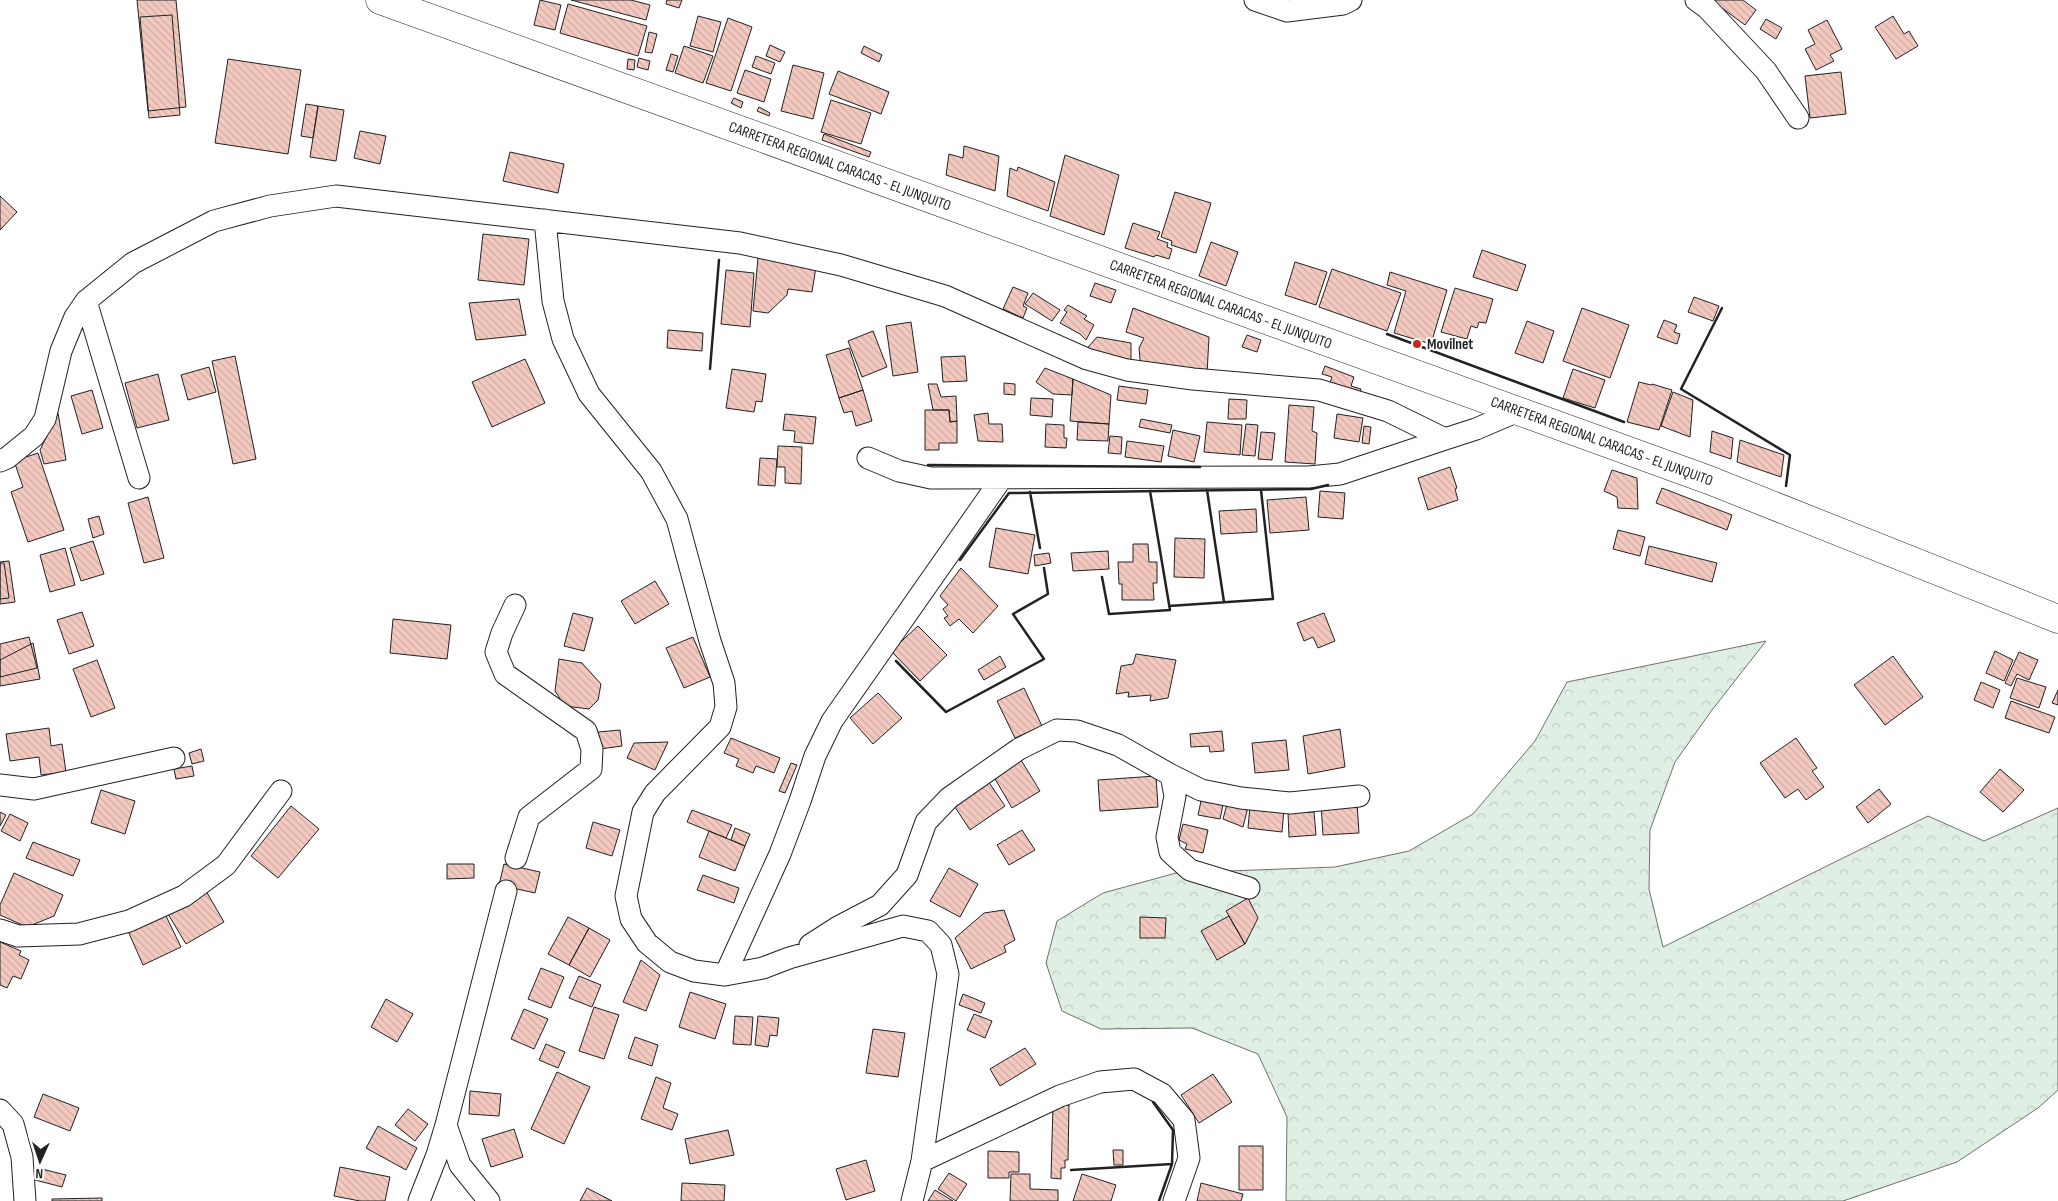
<svg xmlns="http://www.w3.org/2000/svg" width="2058" height="1201" font-family="'Sofia Sans Condensed',sans-serif">
	<style>
		.forest { fill: url(#forest-crowns); stroke: #6f6f6f }
		.building { fill: url(#building-back-hatch); stroke: #222 }
		.lines { fill: none; stroke-linecap: round; stroke-linejoin: round }
		.minor-casing { stroke: #222; stroke-width: 23 }
		.major-casing { stroke: #222; stroke-width: 29 }
		.minor { stroke: #fff; stroke-width: 21 }
		.major { stroke: #fff; stroke-width: 28 }
		.wall { stroke: #222; stroke-width: 2.5 }
		.poi-dot { fill: #c62828; stroke: #fff; stroke-width: 2 }
		.labels { text-anchor: middle; stroke-width: 4; stroke-linejoin: round; paint-order: stroke }
		.street-label { font-size: 15px; fill: #222; stroke: #fff }
		.poi-label { font-size: 15px; font-weight: bold; fill: #222; stroke: #fff; text-anchor: start }
	</style>
	<defs>
		<pattern id="forest-crowns" width="20" height="18" patternUnits="userSpaceOnUse" patternTransform="scale(1.25)"><rect width="20" height="18" fill="#e0efe3"/><path d="M2 6a3 3 0 1 1 6 0M12 15a3 3 0 1 1 6 0" fill="none" stroke="#c0cdc2"/></pattern>
		<pattern id="building-back-hatch" width="6" height="6" patternUnits="userSpaceOnUse" patternTransform="scale(1.25)"><rect width="6" height="6" fill="#f3c9c0"/><path d="M-1 5l2 2M0 0l6 6M5-1l2 2" fill="none" stroke="#d0aca5"/></pattern>
	</defs>
	<rect width="100%" height="100%" fill="#fff"/>
	<!-- forest -->
	<path class="forest" d="M1766,641L1712,710L1675,762L1650,830L1649,889L1663,947L1928,816L1984,841L2058,808V1090L2038,1108L1957,1162L1843,1201H1286L1287,1117L1258,1054L1192,1028L1101,1029L1062,1011L1046,963L1057,921L1103,893L1176,873L1335,867L1409,851L1473,814L1535,741L1567,682Z"/>
	<!-- building -->
	<path class="building" d="M137,0H176L186,107L148,111Z
		M540,0L561,5L555,30L534,25Z
		M571,0H631L650,5L646,20Z
		M667,0H682L679,8L666,4Z
		M1711,0H1743L1756,10L1745,25Z
		M568,4L647,26L638,56L560,33Z
		M172,15L180,115L149,118L140,17Z
		M698,16L721,22L713,52L690,46Z
		M1893,16L1904,34L1909,31L1918,46L1896,59L1875,27Z
		M728,18L752,27L731,91L706,83Z
		M1766,19L1782,28L1776,39L1760,29Z
		M1827,20L1842,49L1830,55L1834,61L1816,70L1805,49L1815,44L1808,30Z
		M649,32L657,34L652,53L645,52Z
		M770,45L785,52L780,62L766,56Z
		M684,46L713,56L703,83L675,73Z
		M864,46L882,55L879,62L861,53Z
		M671,54L678,56L673,72L666,70Z
		M756,56L775,63L771,74L752,67Z
		M639,58L650,61L648,70L637,67Z
		M228,59L301,70L288,154L215,143Z
		M628,59L635,60L634,70L627,69Z
		M793,65L824,73L813,119L781,111Z
		M745,70L771,79L764,102L737,93Z
		M838,71L889,92L881,114L829,94Z
		M1841,72L1846,114L1810,118L1805,76Z
		M734,98L743,102L741,108L731,103Z
		M831,100L871,113L861,144L821,132Z
		M306,104L318,106L313,138L301,136Z
		M318,106L344,110L336,161L310,157Z
		M759,107L770,113L769,116L757,111Z
		M360,131L386,136L380,164L354,158Z
		M824,134L871,152L869,157L822,140Z
		M964,146L999,156L995,191L946,175L949,154L963,158Z
		M510,152L564,164L558,193L503,181Z
		M1065,155L1119,175L1104,235L1050,216Z
		M1018,167L1055,182L1048,211L1007,196L1010,168L1017,171Z
		M1175,192L1211,203L1196,253L1171,245L1172,241L1161,237Z
		M0,196L17,212L0,230Z
		M1133,223L1160,232L1157,239L1168,243L1167,247L1172,249L1169,259L1156,255L1154,257L1125,248Z
		M483,234L529,239L524,285L478,280Z
		M1211,242L1238,252L1226,286L1199,276Z
		M1482,250L1526,265L1517,291L1473,277Z
		M758,258L816,267L812,292L788,289L787,295L768,313L753,311Z
		M1295,262L1327,272L1316,305L1285,295Z
		M1332,269L1401,293L1387,331L1319,307Z
		M726,270L754,273L750,327L721,324Z
		M1390,272L1447,290L1431,344L1394,333L1406,291L1387,285Z
		M1095,283L1116,290L1111,303L1090,296Z
		M1013,287L1028,293L1023,306L1027,308L1023,318L1003,309Z
		M1455,288L1493,299L1486,323L1479,322L1477,328L1471,326L1467,339L1441,332Z
		M1033,293L1060,310L1052,321L1025,304Z
		M1694,297L1719,306L1713,321L1688,312Z
		M519,299L526,335L476,340L469,303Z
		M1068,305L1087,316L1084,319L1094,325L1086,340L1080,334L1060,323L1067,312L1064,310Z
		M1133,308L1209,337L1207,374L1141,370L1139,348L1144,338L1126,332Z
		M1582,308L1629,325L1610,378L1563,361Z
		M1664,320L1677,325L1674,332L1680,334L1677,344L1657,337Z
		M1527,321L1554,331L1543,363L1515,353Z
		M911,322L918,372L893,376L886,326Z
		M668,330L703,333L702,351L667,348Z
		M873,331L887,367L862,377L848,341Z
		M1247,335L1261,340L1257,352L1242,347Z
		M1097,337L1131,343V364L1083,353Z
		M849,348L863,390L839,398L826,355Z
		M235,356L256,459L233,464L212,361Z
		M965,356L967,381L943,382L941,357Z
		M525,359L545,403L492,427L472,382Z
		M1325,366L1354,377L1351,386L1361,389L1358,399L1328,388L1332,377L1322,374Z
		M209,367L216,392L188,400L181,375Z
		M1045,368L1073,379L1072,395L1053,394L1036,382Z
		M732,369L766,374L762,402L756,401L754,412L726,408Z
		M1573,369L1605,380L1595,408L1563,398Z
		M158,374L169,420L137,428L125,383Z
		M1073,379L1111,395L1109,424L1070,421Z
		M1639,382L1651,385L1652,384L1672,390L1659,430L1627,422Z
		M1004,383L1015,384V395L1004,394Z
		M928,384H937L941,397L956,396L957,421L950,422L949,410H933Z
		M1119,386L1148,390L1146,404L1117,400Z
		M92,390L103,428L82,434L71,396Z
		M863,390L872,421L856,426L852,411L844,413L839,398Z
		M1673,392L1693,400L1690,437L1661,426Z
		M1031,398L1053,399L1052,417L1030,415Z
		M1229,399L1247,400L1246,419H1228Z
		M1289,405L1314,407L1312,431L1317,433L1315,464L1285,462Z
		M925,410H949L950,422L957,421V443H939V450H925Z
		M58,413L66,460L44,464L40,450Z
		M988,413L989,424H1002L1003,442L978,441L974,415Z
		M785,414L816,417L813,444L794,442L795,431L783,430Z
		M1337,414L1363,418L1359,442L1334,438Z
		M1141,419L1172,425L1170,433L1139,427Z
		M1078,422L1109,424L1108,441L1077,440Z
		M1207,422L1242,425L1240,455L1204,452Z
		M1046,424L1064,425V438H1067L1066,448L1045,447Z
		M1246,424L1258,425L1255,456L1242,455Z
		M1364,426L1371,427L1369,444L1362,443Z
		M1173,430L1200,436L1194,462L1168,456Z
		M1712,431L1733,438L1731,459L1710,452Z
		M1261,432L1275,433L1272,460L1258,459Z
		M1110,436L1122,437L1121,454L1108,453Z
		M1740,440L1784,455L1781,477L1737,462Z
		M1127,441L1164,446L1161,462L1125,457Z
		M778,446L802,447L801,484L785,483V467H777Z
		M38,453L64,530L28,542L11,492L23,487L14,461Z
		M760,458L777,459L775,486L758,485Z
		M1450,467L1457,488L1455,489L1458,500L1428,510L1418,478Z
		M1612,470L1637,478L1638,509L1618,508L1617,497L1604,491Z
		M1662,488L1732,515L1727,530L1656,503Z
		M1320,491L1345,493L1343,519L1318,517Z
		M148,497L164,558L144,563L128,503Z
		M1306,497L1309,530L1270,533L1267,500Z
		M1256,509L1257,532L1221,534L1219,511Z
		M99,516L104,534L93,538L88,519Z
		M996,528L1035,535L1028,574L989,567Z
		M1618,530L1645,537L1640,556L1613,549Z
		M1175,538L1205,539L1204,578L1174,577Z
		M93,541L104,574L81,581L70,548Z
		M1133,544H1148L1149,562H1157V583H1153L1154,600H1122V584H1119L1118,562H1133Z
		M1649,546L1717,563L1712,582L1645,564Z
		M65,548L75,585L50,592L40,555Z
		M1108,551L1109,569L1073,571L1071,553Z
		M1049,553L1051,563L1035,566L1034,555Z
		M9,561L15,602L0,604V562Z
		M0,563H4L9,598L0,599Z
		M961,568L998,606L973,633L959,619L950,626L944,618L948,616L943,609L948,605L940,596Z
		M655,581L669,604L635,624L621,601Z
		M82,612L94,646L69,654L57,620Z
		M573,613L593,618L584,651L564,646Z
		M1324,613L1335,641L1318,648L1313,637L1304,641L1297,623Z
		M393,619L451,625L447,659L390,653Z
		M918,626L947,655L920,681L891,651Z
		M29,637L37,668L0,677V644Z
		M693,637L710,677L684,688L666,648Z
		M33,643L40,679L0,686V660Z
		M1995,651L2013,660L2004,681L1986,673Z
		M2019,652L2038,660L2029,680L2017,674L2011,686L2005,683Z
		M1136,654L1176,660L1168,698L1150,701L1151,695L1128,697L1129,692L1116,694L1121,666L1133,664Z
		M1000,656L1006,667L984,680L978,670Z
		M1893,656L1923,697L1885,725L1854,685Z
		M559,659L582,663L601,684L598,700L589,709L565,706L555,691Z
		M97,660L115,708L91,717L73,669Z
		M2017,678L2046,687L2039,708L2010,698Z
		M1981,682L2000,690L1993,708L1974,700Z
		M1024,688L1042,726L1015,738L997,701Z
		M2058,690V705L2052,703Z
		M878,693L902,718L873,744L850,718Z
		M2011,701L2055,717L2049,733L2005,718Z
		M49,728L51,746L62,744L66,772L41,775L39,757L10,761L6,734Z
		M1340,729L1345,767L1308,774L1303,736Z
		M620,730L622,746L600,749L598,732Z
		M1222,731L1224,751L1210,752L1209,746L1191,747L1190,734Z
		M731,738L780,758L774,773L756,766L753,773L736,766L739,759L724,753Z
		M1796,738L1817,768L1812,771L1824,787L1806,800L1798,789L1785,798L1760,763Z
		M1286,740L1289,770L1255,773L1252,743Z
		M668,742L655,770L627,758L634,743Z
		M201,749L204,761L192,764L189,753Z
		M1021,760L1040,791L1012,808L994,777Z
		M791,763L797,765L785,793L779,791Z
		M192,766L194,776L176,779L174,769Z
		M2000,769L2024,790L2003,812L1980,792Z
		M1156,776L1158,807L1100,811L1098,780Z
		M988,781L1005,806L970,830L953,804Z
		M1879,789L1891,804L1868,823L1856,807Z
		M101,790L135,801L125,834L91,823Z
		M1201,801L1223,805L1220,819L1198,815Z
		M1357,803L1359,833L1323,835L1321,804Z
		M1227,804L1248,807L1243,827L1223,819Z
		M291,806L319,829L278,878L251,856Z
		M1250,806L1284,809L1282,832L1248,828Z
		M692,810L732,825L726,838L687,822Z
		M0,812L6,815L0,826Z
		M1314,812L1316,835L1289,837L1288,813Z
		M10,814L28,823L20,841L1,831Z
		M593,822L620,830L612,856L586,848Z
		M1183,824L1208,830L1203,853L1185,849L1187,844L1179,840Z
		M735,828L750,834L745,846L731,840Z
		M1022,830L1035,850L1009,865L997,845Z
		M709,831L745,846L735,871L699,857Z
		M33,842L80,860L73,876L26,858Z
		M447,864H474V878L447,879Z
		M504,864L540,872L535,893L499,885Z
		M949,868L978,884L960,917L930,901Z
		M14,873L63,895L54,916L27,927L0,915V905Z
		M703,875L739,888L734,903L697,890Z
		M206,891L224,922L186,944L168,914Z
		M1248,898L1258,918L1245,944L1226,911Z
		M1004,910L1015,940L1004,946L1006,952L971,969L955,938L984,913Z
		M165,914L181,947L143,965L128,931Z
		M1229,916L1245,944L1217,960L1201,931Z
		M568,917L589,928L569,965L548,954Z
		M1140,917L1166,918L1165,938H1140Z
		M589,928L610,940L590,977L569,965Z
		M0,942L21,951L19,955L29,960L21,979L13,976L7,988L0,985Z
		M641,960L660,975L646,1011L623,1002Z
		M541,968L564,977L551,1008L528,999Z
		M579,976L601,985L592,1007L569,998Z
		M690,992L726,1004L715,1039L679,1027Z
		M963,994L985,1003L981,1013L959,1005Z
		M386,999L413,1014L397,1042L371,1027Z
		M594,1007L619,1015L604,1059L579,1051Z
		M524,1009L548,1019L534,1049L511,1039Z
		M974,1014L992,1021L985,1038L967,1030Z
		M735,1016L753,1017L751,1045L733,1044Z
		M758,1016L779,1018L777,1036L770,1035L768,1047L755,1045Z
		M873,1029L905,1033L898,1077L866,1073Z
		M635,1037L658,1045L652,1066L628,1058Z
		M546,1044L565,1052L558,1068L539,1060Z
		M1025,1048L1036,1064L1000,1086L990,1069Z
		M557,1072L590,1087L564,1144L531,1129Z
		M1213,1074L1232,1102L1199,1123L1181,1095Z
		M656,1077L671,1083L663,1108L678,1114L672,1130L641,1119Z
		M470,1091L501,1094L499,1116L469,1114Z
		M43,1094L79,1108L70,1131L34,1117Z
		M1053,1105H1069L1068,1160H1065V1168H1061V1179L1051,1178Z
		M408,1109L428,1124L415,1141L395,1125Z
		M378,1126L417,1148L406,1170L366,1148Z
		M514,1129L523,1157L491,1167L482,1139Z
		M728,1130L734,1155L690,1164L685,1139Z
		M1239,1146H1263V1190H1239Z
		M1113,1150H1123V1165H1114Z
		M988,1151L1019,1152V1172H1009V1178H988Z
		M866,1160L875,1191L846,1200L836,1169Z
		M340,1167L390,1177L385,1201H360L334,1196Z
		M38,1168L66,1175L62,1187L35,1180Z
		M949,1173L967,1184L956,1201L938,1189Z
		M1011,1174H1030V1189L1058,1190V1201H1010Z
		M1082,1174L1116,1185L1111,1201H1073Z
		M682,1183L725,1185L724,1201H681Z
		M1201,1183L1243,1194L1241,1201H1197Z
		M587,1188L612,1201H580Z
		M935,1190L953,1201H928Z
		M102,1198V1201H52V1199Z"/>
	<g class="lines">
		<defs>
			<path id="minor" d="M1255,0L1287,11L1343,4L1351,0
				M1696,0L1707,8L1766,71L1798,118
				M545,220L553,301L563,339L589,394L651,471L677,519L710,641L724,683L726,707L720,727L655,793L643,812L626,896L631,919L647,943L670,962L694,971L725,975L763,968L789,958L903,926L928,931L941,945L948,974L922,1161L912,1201
				M86,301L139,478
				M868,458L899,471L931,478L1309,477L1340,474L1445,439
				M0,461L7,458L34,436L45,419L61,351L75,317L86,301L133,263L214,221L270,206L336,196L740,243L841,265L945,296L1087,359L1127,370L1193,379L1319,390L1388,411L1445,439L1476,429L1518,411
				M515,605L502,633L496,652L505,674L586,731L592,749L591,769L529,817L516,858
				M1171,775L1175,796L1167,837L1170,852L1190,870L1249,888
				M0,785L34,789L174,758
				M0,930L18,936L79,934L129,921L184,896L226,865L281,791
				M810,945L838,927L880,905L907,875L926,822L949,798L1019,749L1057,730L1077,731L1118,745L1171,775L1201,790L1241,798L1290,803L1359,796
				M725,975L780,854L800,801L815,756L832,721L1002,478
				M0,1110L13,1124L22,1157L25,1201
				M446,1125L460,1165L489,1201
				M922,1161L1060,1096L1100,1082L1134,1079L1162,1094L1184,1120L1189,1158L1174,1201
				M419,1201L437,1155L446,1125L506,891"/>
			<path id="major" d="M380,0L1709,480L2058,619"/>
		</defs>
		<!-- minor casing -->
		<use href="#minor" class="minor-casing"/>
		<!-- major casing -->
		<use href="#major" class="major-casing"/>
		<!-- minor -->
		<use href="#minor" class="minor"/>
		<!-- major -->
		<use href="#major" class="major"/>
		<!-- wall -->
		<path class="wall" d="M1722,308L1681,389L1790,455L1786,486
			M1387,334L1624,422
			M710,369L719,260
			M928,465L1200,467
			M1207,490L1224,602
			M1030,492L1040,548
			M960,560L1009,493L1311,489L1328,485
			M1102,577L1109,614L1170,610L1150,491
			M1169,606L1273,599L1261,490
			M896,661L946,712L1044,659L1013,614L1048,594L1044,568
			M1153,1102L1173,1130L1172,1164L1159,1201
			M1071,1170L1172,1164"/>
	</g>
	<!-- markers -->
	<circle class="poi-dot" cx="1417" cy="344" r="5"/>
	<g class="labels">
		<!-- street labels -->
		<g class="street-label">
			<text transform="translate(840 166) rotate(20)" y="5">CARRETERA REGIONAL CARACAS - EL JUNQUITO</text>
			<text transform="translate(1221 304) rotate(20)" y="5">CARRETERA REGIONAL CARACAS - EL JUNQUITO</text>
			<text transform="translate(1602 441) rotate(20)" y="5">CARRETERA REGIONAL CARACAS - EL JUNQUITO</text>
		</g>
		<!-- poi labels -->
		<g class="poi-label">
			<text x="1427" y="349">Movilnet</text>
		</g>
	</g>
	<!-- north arrow -->
	<g transform="translate(40 1161) rotate(183)" stroke="#ffffff" stroke-width="4" paint-order="stroke">
	<path d="M0-4L9 19L0 12L-9 19Z" fill="#222222"/>
	<text y="-8" font-size="14" font-weight="bold" text-anchor="middle" fill="#222222">N</text>
	</g>
</svg>
